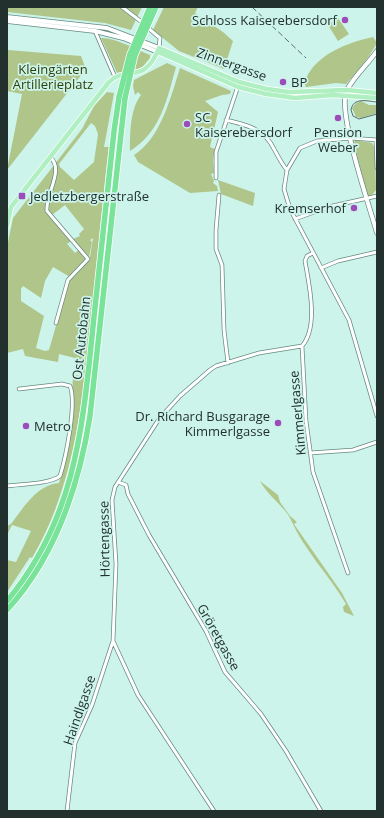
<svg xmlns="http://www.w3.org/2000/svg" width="384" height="818" font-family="'Open Sans',sans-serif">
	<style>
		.green { fill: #afc589; fill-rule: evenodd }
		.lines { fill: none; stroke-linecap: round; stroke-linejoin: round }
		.street-casing { stroke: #678a82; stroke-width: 4.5 }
		.secondary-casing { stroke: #678a82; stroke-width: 5.5 }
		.primary-casing { stroke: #fff; stroke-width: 6 }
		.highway-casing { stroke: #fff; stroke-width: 7 }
		.street { stroke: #fff; stroke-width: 3 }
		.secondary { stroke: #fff; stroke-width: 4 }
		.primary { stroke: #afefc2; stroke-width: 4.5 }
		.highway { stroke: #79e499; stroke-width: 5.5 }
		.tram { stroke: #576e69; stroke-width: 1 }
		.rail { stroke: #576e69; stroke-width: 1; stroke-dasharray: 6 3; stroke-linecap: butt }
		.highway-bridge-casing { stroke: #fff; stroke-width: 7; stroke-linecap: butt }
		.highway-bridge { stroke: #79e499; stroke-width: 5.5 }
		.poi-dot { fill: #9c4bba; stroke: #cdf4ea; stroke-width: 1.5 }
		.labels { text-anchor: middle; stroke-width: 3.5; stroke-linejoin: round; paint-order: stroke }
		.poi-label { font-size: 13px; fill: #22312e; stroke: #cdf4ea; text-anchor: start }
		.street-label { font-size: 13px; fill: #22312e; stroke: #cdf4ea }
		.park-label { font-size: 13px; fill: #30400a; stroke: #cdf4ea }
	</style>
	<rect width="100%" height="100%" fill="#cdf4ea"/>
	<!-- green -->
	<path class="green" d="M7,7H142L131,30L105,23L7,12Z
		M164,7H198L195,13L223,32L233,41L224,69L179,51L153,30Z
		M338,18L349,34L338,41L328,25Z
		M373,37L377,43L368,58L346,84L336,83L306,87L304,83C314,55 346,43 373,37Z
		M101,38C114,37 138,50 150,55V58L140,70L117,73Z
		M8,50L81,56L86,69L7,170L22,94L7,91Z
		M167,63L176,67C167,99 161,132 130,151C130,133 130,109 141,95L138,92L135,95L133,86L134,80Z
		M180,68L231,91L230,94L222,95L205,101L218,112L210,147L215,149L213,160L214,173L211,174L214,181L213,183L217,186L218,191L190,193L138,162L134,155C161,138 171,96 180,68Z
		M107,92L114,93L104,147H109L108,154C101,213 96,272 90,332C81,411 73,488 32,558L30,557L7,592V560L16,562L31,531L12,525L7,535V526L11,524C24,507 37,485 59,483L70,442L73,375L82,376L83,360L59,354L58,362L25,356L23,349L7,353V247L13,218L82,129L94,106ZM91,123L95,126L98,134L94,162L74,180L60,167L59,164ZM65,205L84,229L79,234L80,236L73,239L89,257L92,242L90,240L93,238L90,257L87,258L80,249L75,253L67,244L71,241L52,215ZM53,267L70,277L49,350L45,351L36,348L44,316L21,301V289L23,286L41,298L45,281Z
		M361,101L369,105H377V113L361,118L356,117L352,108L356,103Z
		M355,140L372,143L375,148L376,190L372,195L368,197L367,194L354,143Z
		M218,180L255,193L253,206L221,194Z
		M260,481L278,495L280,502L290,516L297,522L294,524L296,527L342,593L354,616L344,612L343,607L346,604C329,575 304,550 291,520C286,508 267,495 260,481Z"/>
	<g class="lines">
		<defs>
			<path id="street" d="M122,7L143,23
				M147,27L160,38L159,48
				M95,31L115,77
				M226,120C246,125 264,128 274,149C278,156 281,163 287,170
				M376,140L377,168
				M377,140L351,138L317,141L300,148L287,170L284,189L290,209L349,320L377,416
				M50,157C65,170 45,194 47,211L88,259L68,280L56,323
				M216,178V152L238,86
				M219,195L216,230V249L222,265L224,330L228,363
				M295,219L328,207L377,196
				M313,253L307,256L305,261C309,284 319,327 302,346L306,421L313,472L348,573
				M321,268L338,261L377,252
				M310,453L353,450L377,442
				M118,482L126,485L128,494L149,535L206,631L225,672L261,714L286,751L321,811
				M7,486C21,484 50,484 60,476C66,457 77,403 70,386L62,384L19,389
				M67,811L75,743L92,705L113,641
				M214,811L138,695L113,641L116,564L112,500L115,487L159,419L180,396L210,370L216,366L259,353L302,346"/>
			<path id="secondary" d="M7,17L107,28L159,48
				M7,21L95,31L123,38L158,52
				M377,51C368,64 354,76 347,90C336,109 370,208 377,233"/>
			<path id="primary" d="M158,52L238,87L266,94L295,98L333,95L377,98
				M7,226L11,207L109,82C126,65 144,86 159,48L239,82L267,89L289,92L347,90L377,93"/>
			<path id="highway" d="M7,601C78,516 83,421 94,317C101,255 107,193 114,131L119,97
				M7,610C56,556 79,486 90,416L125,98"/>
		</defs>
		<!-- street casing -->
		<use href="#street" class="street-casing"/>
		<!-- secondary casing -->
		<use href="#secondary" class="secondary-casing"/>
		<!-- primary casing -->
		<use href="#primary" class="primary-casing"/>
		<!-- highway casing -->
		<use href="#highway" class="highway-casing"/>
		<!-- street -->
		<use href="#street" class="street"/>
		<!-- secondary -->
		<use href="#secondary" class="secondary"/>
		<!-- primary -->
		<use href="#primary" class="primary"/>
		<!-- highway -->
		<use href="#highway" class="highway"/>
		<!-- tram -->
		<path class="tram" d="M377,102C367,101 353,97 351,110L353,116L359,119L377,114"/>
		<!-- rail -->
		<path class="rail" d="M252,7L306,58"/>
		<defs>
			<path id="highway-bridge" d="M119,97L130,54L150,7
				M125,98L135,55L156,7"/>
		</defs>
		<!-- highway-bridge casing -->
		<use href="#highway-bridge" class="highway-bridge-casing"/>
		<!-- highway-bridge -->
		<use href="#highway-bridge" class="highway-bridge"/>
	</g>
	<!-- markers -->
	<g class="poi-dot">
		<circle cx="345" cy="20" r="4"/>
		<circle cx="283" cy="82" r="4"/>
		<circle cx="338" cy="118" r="4"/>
		<circle cx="187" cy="124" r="4"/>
		<rect x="18" y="192" width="8" height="8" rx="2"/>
		<circle cx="354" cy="208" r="4"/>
		<circle cx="278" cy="423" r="4"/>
		<circle cx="26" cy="426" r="4"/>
	</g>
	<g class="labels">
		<!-- poi labels -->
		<g class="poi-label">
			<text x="337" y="25" text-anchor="end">Schloss Kaiserebersdorf</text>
			<text x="291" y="87">BP</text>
			<text x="195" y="122">SC<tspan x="195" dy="15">Kaiserebersdorf</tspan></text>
			<text x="338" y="137" text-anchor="middle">Pension<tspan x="338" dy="15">Weber</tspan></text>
			<text x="30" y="201">Jedletzbergerstraße</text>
			<text x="346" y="213" text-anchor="end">Kremserhof</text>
			<text x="270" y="421" text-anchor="end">Dr. Richard Busgarage<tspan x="270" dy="15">Kimmerlgasse</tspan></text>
			<text x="34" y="431">Metro</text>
		</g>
		<!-- street labels -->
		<g class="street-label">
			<text transform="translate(232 64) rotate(20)" y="5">Zinnergasse</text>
			<text transform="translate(81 338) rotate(-84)" y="5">Ost Autobahn</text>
			<text transform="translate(297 413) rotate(-95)" y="5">Kimmerlgasse</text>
			<text transform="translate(104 539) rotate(-91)" y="5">Hörtengasse</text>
			<text transform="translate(219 637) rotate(61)" y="5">Gröretgasse</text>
			<text transform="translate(79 710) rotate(-71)" y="5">Haindlgasse</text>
		</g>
		<!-- park labels -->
		<g class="park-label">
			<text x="53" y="74">Kleingärten<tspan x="53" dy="15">Artillerieplatz</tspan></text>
		</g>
	</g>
	<!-- border -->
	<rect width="384" height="818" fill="none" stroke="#22312e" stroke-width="16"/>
</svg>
